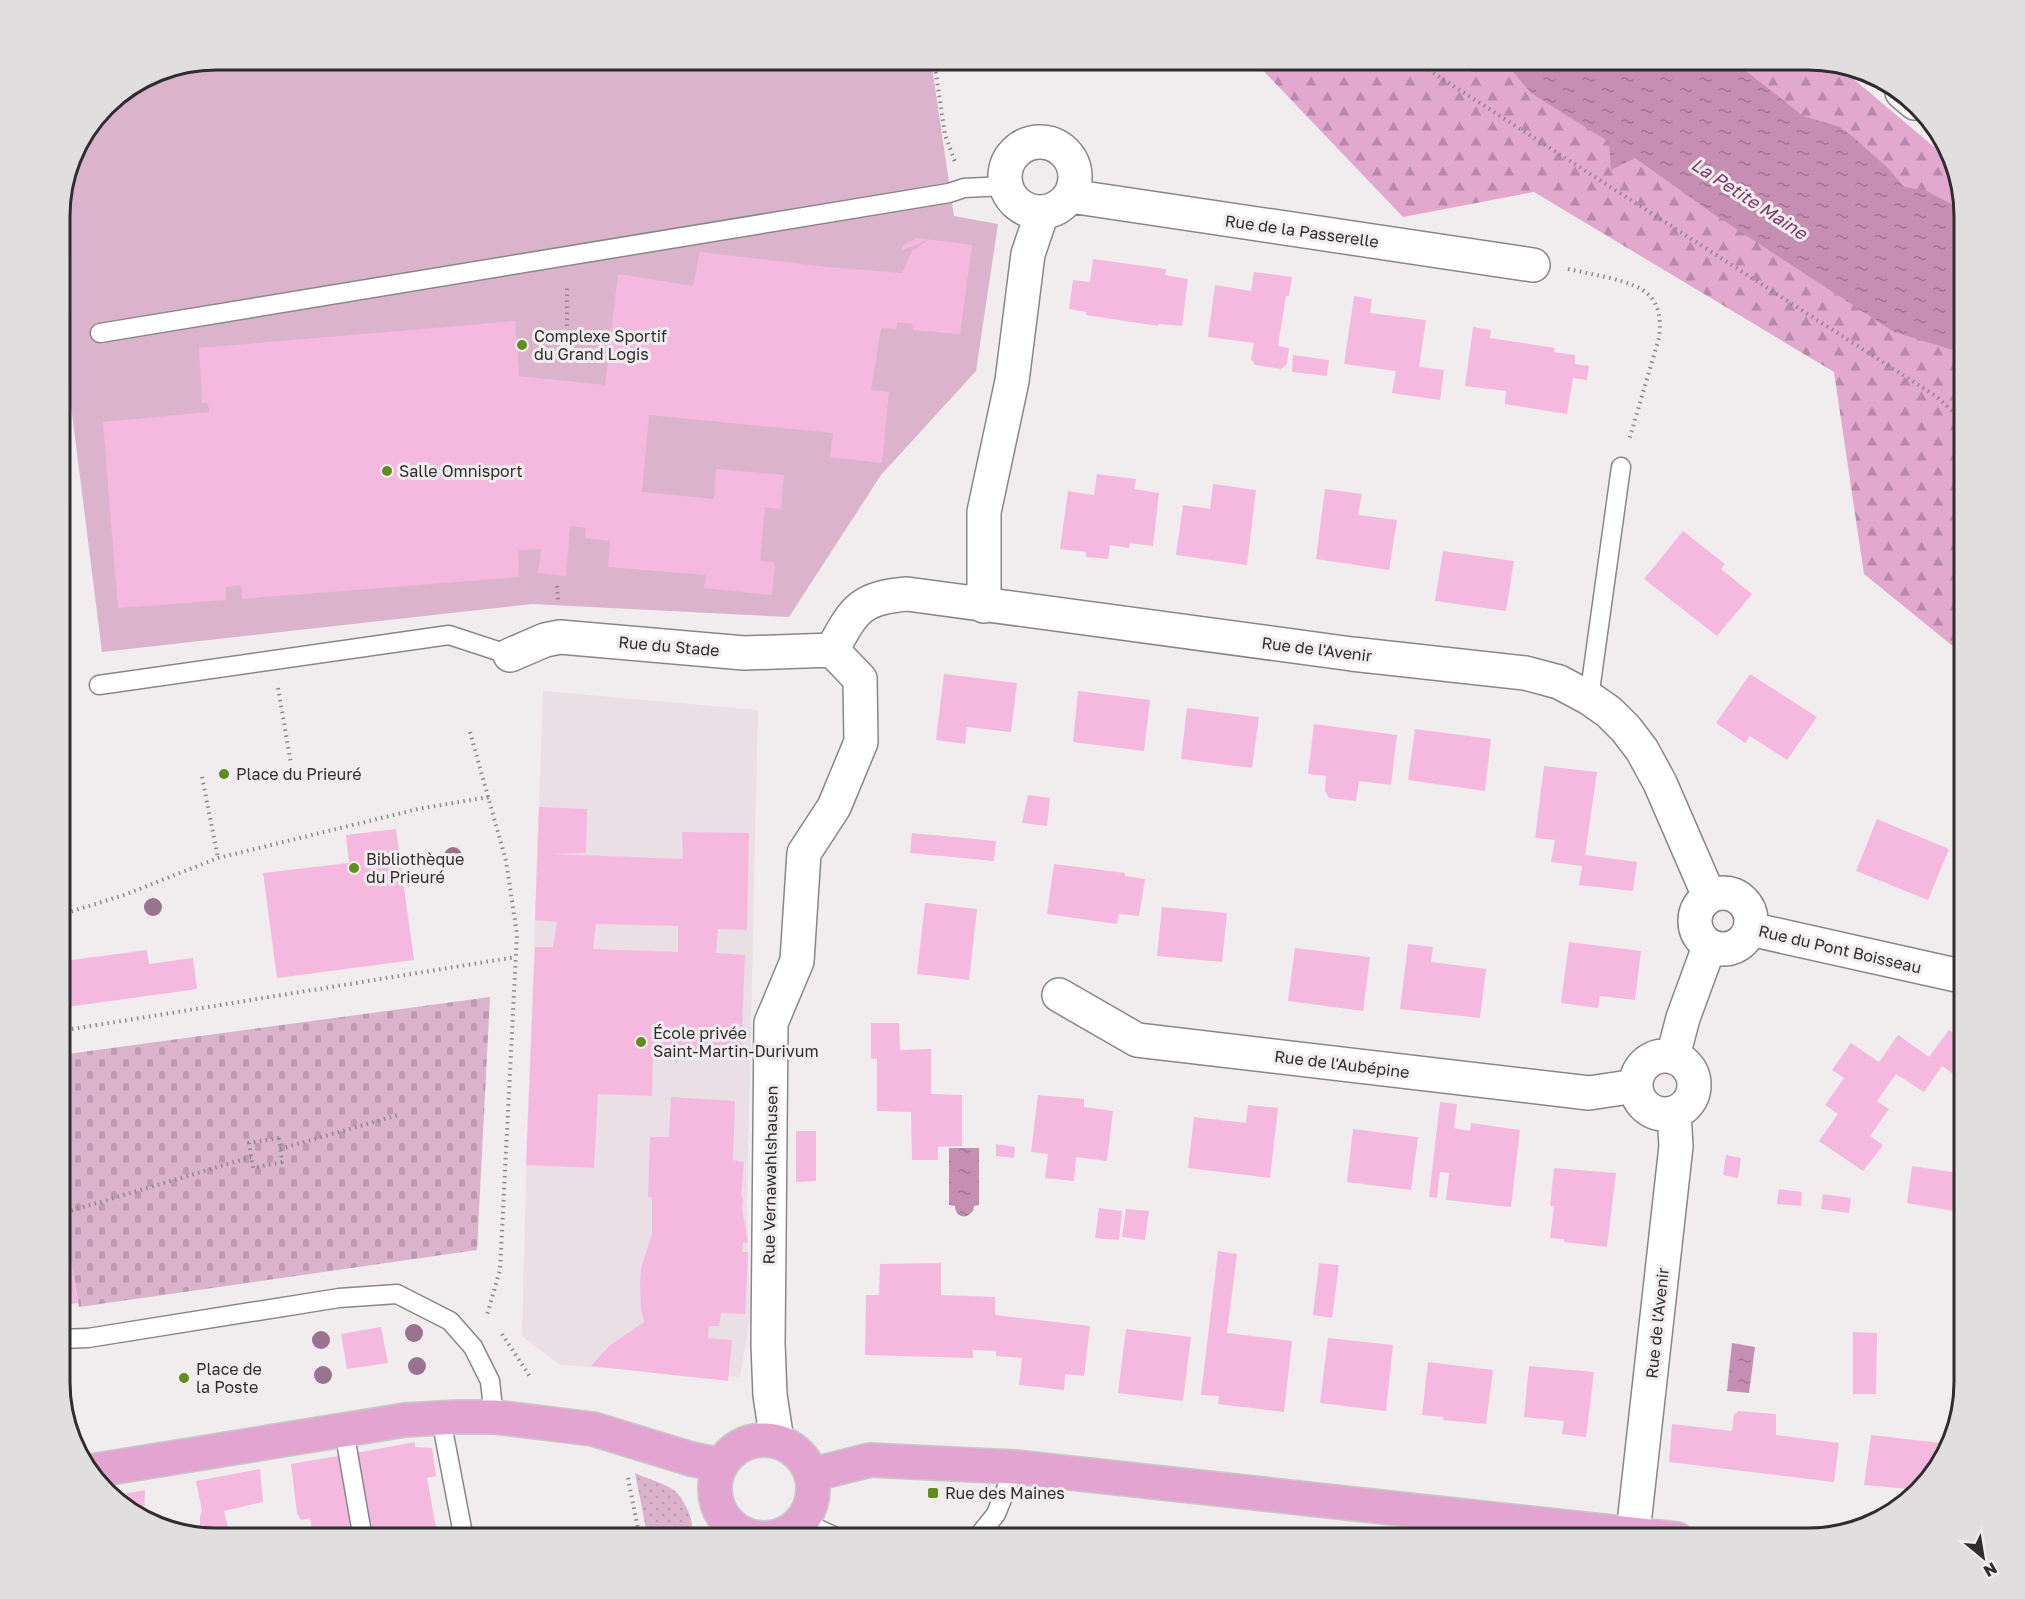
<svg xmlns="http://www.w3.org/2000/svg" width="2025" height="1599" font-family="'Golos Text',sans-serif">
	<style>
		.built { fill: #ebdfe6 }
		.grass { fill: url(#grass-dots) }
		.forest { fill: url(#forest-firs) }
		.cemetery { fill: url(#cemetery-stones) }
		.park { fill: #dcb3cd }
		.water { fill: url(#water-ripples) }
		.building { fill: #f5b9e0; fill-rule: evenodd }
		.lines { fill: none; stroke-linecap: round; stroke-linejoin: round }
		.lane-casing { stroke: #8a8688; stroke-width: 21 }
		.street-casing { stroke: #8a8688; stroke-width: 36 }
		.primary-casing { stroke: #c9c8c9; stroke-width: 36 }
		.path { stroke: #8c898a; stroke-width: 4; stroke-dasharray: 1.5 4.5; stroke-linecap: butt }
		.lane { stroke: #fff; stroke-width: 18 }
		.street { stroke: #fff; stroke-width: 33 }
		.primary { stroke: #e3a4d1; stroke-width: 33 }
		.tree { fill: #9a7390 }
		.poi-dot { fill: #608d20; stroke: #f1edef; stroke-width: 2 }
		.labels { text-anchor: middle; stroke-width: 6; stroke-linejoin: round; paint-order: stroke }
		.street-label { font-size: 16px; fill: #2f2d2e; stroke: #f1edef }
		.poi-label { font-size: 16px; fill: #2f2d2e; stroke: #f1edef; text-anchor: start }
		.water-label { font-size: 18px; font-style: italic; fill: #7b3667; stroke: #f1edef }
		.rim { fill: none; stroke: #2f2d2e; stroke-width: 3 }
	</style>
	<defs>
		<pattern id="grass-dots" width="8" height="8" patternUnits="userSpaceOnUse" patternTransform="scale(1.5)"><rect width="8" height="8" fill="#dcb3cd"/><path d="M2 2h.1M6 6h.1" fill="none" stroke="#bd9ab0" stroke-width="1.8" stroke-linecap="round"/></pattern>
		<pattern id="forest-firs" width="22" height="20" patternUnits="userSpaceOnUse" patternTransform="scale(1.5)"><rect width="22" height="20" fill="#e3a8ce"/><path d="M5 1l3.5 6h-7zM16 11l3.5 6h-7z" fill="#b889a8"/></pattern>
		<pattern id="cemetery-stones" width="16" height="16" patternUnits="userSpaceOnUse" patternTransform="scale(1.5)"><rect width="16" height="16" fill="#dcb3cd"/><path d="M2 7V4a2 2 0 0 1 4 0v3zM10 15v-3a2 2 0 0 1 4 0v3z" fill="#bd9ab0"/></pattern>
		<pattern id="water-ripples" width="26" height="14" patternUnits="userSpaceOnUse" patternTransform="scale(1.5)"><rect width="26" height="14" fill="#c78eb3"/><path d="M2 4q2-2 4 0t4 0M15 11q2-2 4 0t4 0" fill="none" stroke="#a27492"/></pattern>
	</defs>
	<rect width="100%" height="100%" fill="#f1edef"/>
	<!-- built -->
	<path class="built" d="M543,691L758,710L747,1203L750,1317L740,1377L560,1365L522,1336L527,1138Z"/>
	<!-- grass -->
	<path class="grass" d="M635,1473C645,1478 667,1484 675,1491C686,1502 696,1523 691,1539H648Z"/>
	<!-- forest -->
	<path class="forest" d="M1253,60H1809L1837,65L1952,162L1965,216V656L1864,574L1834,372L1534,192L1403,217Z"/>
	<!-- cemetery -->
	<path class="cemetery" d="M490,997L477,1250L79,1307L65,1229H60V1055Z"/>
	<!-- park -->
	<path class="park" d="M216,60H931L954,216L998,224L976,371L881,475L789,617L532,604L102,652L60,318V206L76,147L113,99L157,72Z"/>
	<!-- water -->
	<path class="water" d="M1438,60H1732L1803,116L1840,127L1852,136L1889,169L1904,187L1927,191L1964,211L1965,357L1950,349L1894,332L1715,215L1635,158L1611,170L1609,142L1531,93L1513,72H1472Z
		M949,1148H979V1205L974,1206L973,1211L967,1216C960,1218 955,1213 955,1206L949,1205Z
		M1732,1343L1755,1347L1749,1393L1727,1391Z"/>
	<!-- building -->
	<path class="building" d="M917,238L972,245L960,334L913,330L912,324L897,322L896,329L881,328L871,390L889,392L882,463L830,457L833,433L649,415L642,492L714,499L716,469L784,475L781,509L765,507L760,561L775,562L772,595L704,588L706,575L608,567L610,541L585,538L586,528L570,526L566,576L538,573L541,549L518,550L519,577L242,599L241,585L226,587V600L118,608L103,422L209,412L208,403H202L199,348L515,321L519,376L605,385L618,274L693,286L700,252L828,267L902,273L912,251L928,240L900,251L904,245Z
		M1093,259L1166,269L1165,275L1188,279L1182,326L1158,324V326L1086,315V312L1069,309L1073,280L1090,282Z
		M1254,272L1292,277L1289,296H1286L1278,346L1289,348L1287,364L1281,369L1255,365L1251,359L1254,343L1208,337L1215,285L1251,291Z
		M1354,296L1372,299L1370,313L1426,320L1419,367L1444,370L1440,400L1392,393L1396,371L1344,364Z
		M1473,327L1491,330L1490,338L1555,348L1554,352L1575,355V364L1589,366L1587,380L1573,378L1567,414L1505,404L1506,391L1465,386Z
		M1293,355L1329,360L1327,376L1292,372Z
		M1097,474L1136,479L1134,489L1159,493L1153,546L1130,543L1129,548L1110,545L1108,559L1086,557V552L1060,549L1068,491L1094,495Z
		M1213,484L1256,490L1247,565L1176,555L1183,505L1210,509Z
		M1325,489L1362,494L1358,515L1397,520L1389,570L1316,559Z
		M1683,531L1725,564L1721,569L1752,594L1717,636L1644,579Z
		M1443,551L1514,561L1506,611L1435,601Z
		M944,674L1017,683L1011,732L967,727L965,744L936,740Z
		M1750,674L1817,717L1787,760L1750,736L1745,743L1716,723Z
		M1078,691L1150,700L1144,751L1073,742Z
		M1187,708L1259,717L1252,768L1181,759Z
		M1314,724L1397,735L1391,785L1359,781L1356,801L1329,798L1325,791L1326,776L1308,774Z
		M1415,729L1491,739L1485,791L1408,780Z
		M1544,766L1597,772L1585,855L1637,862L1633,891L1579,885L1582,866L1551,862L1555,840L1535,838Z
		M1028,795L1050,798L1047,826L1022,823Z
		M539,807L587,809L586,853L553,854L683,859L682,832L749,833L747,930L718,929L716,953L745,955L741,1052L653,1050L652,1096L598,1094L594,1168L526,1165L535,947H553L557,922L535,920ZM596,924L678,926V952L593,949Z
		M1877,819L1949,849L1928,900L1856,871Z
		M396,829L414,960L277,978L263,873L349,863L346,835Z
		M912,833L996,841L994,861L910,853Z
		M1054,864L1125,873V876L1145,879L1139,916L1119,914L1117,924L1047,914Z
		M925,903L977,909L969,980L917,974Z
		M1162,907L1227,913L1222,962L1157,956Z
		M1569,942L1641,951L1635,1000L1600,996L1598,1008L1561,1003Z
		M1408,944L1433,947L1431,962L1486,969L1480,1018L1400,1009Z
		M1295,948L1370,957L1363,1011L1288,1001Z
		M147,950L149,964L193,958L197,989L60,1008V975L66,974L64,961Z
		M871,1023H899L900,1050L931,1049V1094L962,1095V1146L938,1147V1160H912L911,1112L877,1111V1059L871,1058Z
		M1949,1030L1965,1040V1082L1942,1066L1924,1092L1896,1074L1877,1101L1889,1109L1870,1136L1883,1145L1863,1171L1819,1141L1838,1114L1825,1105L1844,1078L1832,1070L1851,1043L1879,1062L1898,1035L1929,1057Z
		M1038,1095L1084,1099V1107L1113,1111L1107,1161L1076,1157L1074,1181L1045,1178L1048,1154L1031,1152Z
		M671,1097L735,1101L733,1160L744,1162L741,1197L743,1198L742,1208L748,1243L743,1242L742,1252H748L745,1314L721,1313L719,1326H709L708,1338L732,1340L728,1381L591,1366L609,1346L644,1322L641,1310L640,1283L641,1268L652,1234V1198L648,1197L650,1137H669Z
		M1440,1102L1457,1104L1454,1128L1470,1131L1471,1123L1520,1130L1511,1207L1446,1200L1449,1173L1440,1172L1437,1198L1429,1197Z
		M1248,1105L1278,1108L1270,1178L1188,1168L1194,1117L1246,1123Z
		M1353,1129L1418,1137L1411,1190L1347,1182Z
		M796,1131H816V1181L796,1182Z
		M996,1144L1015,1147L1014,1158L996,1156Z
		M1726,1155L1741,1158L1738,1178L1723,1175Z
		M1912,1166L1965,1174V1213L1907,1203Z
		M1554,1168L1616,1173L1607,1247L1564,1242V1239L1550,1238L1554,1206H1550Z
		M1779,1189L1802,1192L1801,1206L1777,1204Z
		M1823,1194L1851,1198L1849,1213L1821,1209Z
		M1099,1208L1122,1211L1119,1240L1095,1238Z
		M1126,1209L1149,1211L1145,1240L1122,1237Z
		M65,1228L78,1303L60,1306V1229Z
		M1218,1251L1237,1254L1227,1333L1292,1341L1284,1412L1218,1404L1219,1396L1201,1395Z
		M941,1263V1295L995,1297V1315L1090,1326L1084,1376L1065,1374L1064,1390L1019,1385L1022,1358L996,1356V1351L973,1350V1358L865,1355L866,1295H879L880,1264Z
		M1319,1263L1339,1265L1332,1318L1313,1315Z
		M381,1327L388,1363L347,1369L341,1334Z
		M1126,1329L1191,1337L1183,1401L1118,1393Z
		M1853,1332L1877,1333L1876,1394H1853Z
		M1328,1338L1393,1345L1386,1411L1320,1403Z
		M1428,1362L1493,1370L1486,1424L1443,1420V1417L1422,1415Z
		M1529,1366L1594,1372L1586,1437L1562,1434L1564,1421L1524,1417Z
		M1739,1411L1776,1414V1435L1839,1443L1834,1482L1669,1462L1672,1424L1732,1431L1734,1414Z
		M1871,1435L1950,1444L1926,1485L1920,1490L1864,1485Z
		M415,1442V1447L432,1448L436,1476L427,1478L438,1539H371L356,1453Z
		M338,1456L355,1539H322V1536L313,1537L310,1518L301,1520L297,1513L291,1464Z
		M260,1469L263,1502L224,1511L230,1536L213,1538L200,1536V1516L202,1511L196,1481Z
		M145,1490L144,1519L114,1500L110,1496Z"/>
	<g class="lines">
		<defs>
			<path id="lane" d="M100,333L949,193L964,188L1006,186
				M99,685L449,635L510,655
				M1589,698L1621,467
				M60,1339L88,1338L339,1298L397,1294L450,1321L473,1347L490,1381L494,1417
				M441,1419L464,1539
				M344,1430L363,1539
				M801,1521L840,1539
				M714,1539L729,1524
				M976,1539L996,1514L1015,1467"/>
			<path id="street" d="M1902,92L1915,103
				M1005 177a35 35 0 1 1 70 0a35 35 0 1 1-70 0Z
				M1070,196L1533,265
				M984,606V512L1012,381L1028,254L1042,213
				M832,650C854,611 858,598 907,594L1352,654L1525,673L1559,682L1589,698L1609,712L1626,729L1642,750L1660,783L1709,896
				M510,655L545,640L560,637L744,653L832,650
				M1695 921a28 28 0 1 1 56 0a28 28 0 1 1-56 0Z
				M1750,929L1965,977
				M1059,995L1137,1040L1589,1093L1636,1086
				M1636 1085a29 29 0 1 1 58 0a29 29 0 1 1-58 0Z
				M1673,1056L1683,1018L1709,947
				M777,1441L770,1395L768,1344L771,1023L797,961L804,853L834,807L861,742L860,679L832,650
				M1633,1533L1676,1146L1674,1113"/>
			<path id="primary" d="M715 1489a49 49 0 1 1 98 0a49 49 0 1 1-98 0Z
				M91,1471L405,1420L458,1417H494L593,1429L691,1459L721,1465
				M811,1475L870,1460L1015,1467L1677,1539"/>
		</defs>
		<!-- lane casing -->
		<use href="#lane" class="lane-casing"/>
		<!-- street casing -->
		<use href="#street" class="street-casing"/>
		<!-- primary casing -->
		<use href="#primary" class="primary-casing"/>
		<!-- path -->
		<path class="path" d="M934,60L945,135L955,162
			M1413,60L1937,397L1965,423
			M1568,269C1582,272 1596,275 1610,278C1646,287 1664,297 1659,338L1629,440
			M567,356V284
			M557,586L558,600
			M278,688L291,764
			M470,732L506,861L517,934L500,1270L487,1315L488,1317
			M202,777L218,858
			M60,915L124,895L218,858L418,809L489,797
			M60,1031L516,957
			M279,1138L282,1162L253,1168L249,1143Z
			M280,1149L398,1115
			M60,1214L251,1157
			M502,1334L531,1378
			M628,1478L640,1539"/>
		<!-- lane -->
		<use href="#lane" class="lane"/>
		<!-- street -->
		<use href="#street" class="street"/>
		<!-- primary -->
		<use href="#primary" class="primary"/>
	</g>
	<!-- trees -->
	<g class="tree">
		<circle cx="453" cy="856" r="9"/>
		<circle cx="153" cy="907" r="9"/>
		<circle cx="414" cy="1333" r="9"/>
		<circle cx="321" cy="1340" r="9"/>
		<circle cx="417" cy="1366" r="9"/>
		<circle cx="323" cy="1375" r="9"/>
	</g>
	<!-- markers -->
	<g class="poi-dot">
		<circle cx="522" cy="345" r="6"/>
		<circle cx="387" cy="471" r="6"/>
		<circle cx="224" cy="774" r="6"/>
		<circle cx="354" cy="868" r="6"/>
		<circle cx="641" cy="1042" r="6"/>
		<circle cx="184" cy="1378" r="6"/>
		<rect x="927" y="1487" width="12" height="12" rx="3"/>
	</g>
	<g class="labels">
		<!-- street labels -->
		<g class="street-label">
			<text transform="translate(1302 231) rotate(8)" y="6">Rue de la Passerelle</text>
			<text transform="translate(669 646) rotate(5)" y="6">Rue du Stade</text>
			<text transform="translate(1317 649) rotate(7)" y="6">Rue de l'Avenir</text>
			<text transform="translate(1840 949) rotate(13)" y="6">Rue du Pont Boisseau</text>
			<text transform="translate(1342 1064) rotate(7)" y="6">Rue de l'Aubépine</text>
			<text transform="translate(770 1175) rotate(-89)" y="6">Rue Vernawahlshausen</text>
			<text transform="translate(1657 1323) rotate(-84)" y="6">Rue de l'Avenir</text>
		</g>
		<!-- poi labels -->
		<g class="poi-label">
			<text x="534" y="342">Complexe Sportif<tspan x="534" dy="18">du Grand Logis</tspan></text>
			<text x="399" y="477">Salle Omnisport</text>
			<text x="236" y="780">Place du Prieuré</text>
			<text x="366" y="865">Bibliothèque<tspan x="366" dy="18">du Prieuré</tspan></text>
			<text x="653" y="1039">École privée<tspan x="653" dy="18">Saint-Martin-Durivum</tspan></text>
			<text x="196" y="1375">Place de<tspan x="196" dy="18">la Poste</tspan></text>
			<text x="945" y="1499">Rue des Maines</text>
		</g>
		<!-- water labels -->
		<g class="water-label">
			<text transform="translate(1749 199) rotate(33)" y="6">La Petite Maine</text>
		</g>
	</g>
	<!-- crop -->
	<path d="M0 0H2025V1599H0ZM216 70H1808A146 146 0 0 1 1954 216V1382A146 146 0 0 1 1808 1528H216A146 146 0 0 1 70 1382V216A146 146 0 0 1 216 70Z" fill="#e1dee0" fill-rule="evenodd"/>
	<path class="rim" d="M216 70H1808A146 146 0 0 1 1954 216V1382A146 146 0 0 1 1808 1528H216A146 146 0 0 1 70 1382V216A146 146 0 0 1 216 70Z"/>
	<!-- north arrow -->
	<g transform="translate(1983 1557) rotate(150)" stroke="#f1edef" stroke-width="4.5" paint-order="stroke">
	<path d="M0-4.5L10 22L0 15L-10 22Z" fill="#2f2d2e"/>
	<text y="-9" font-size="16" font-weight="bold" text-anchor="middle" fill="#2f2d2e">N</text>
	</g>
</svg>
